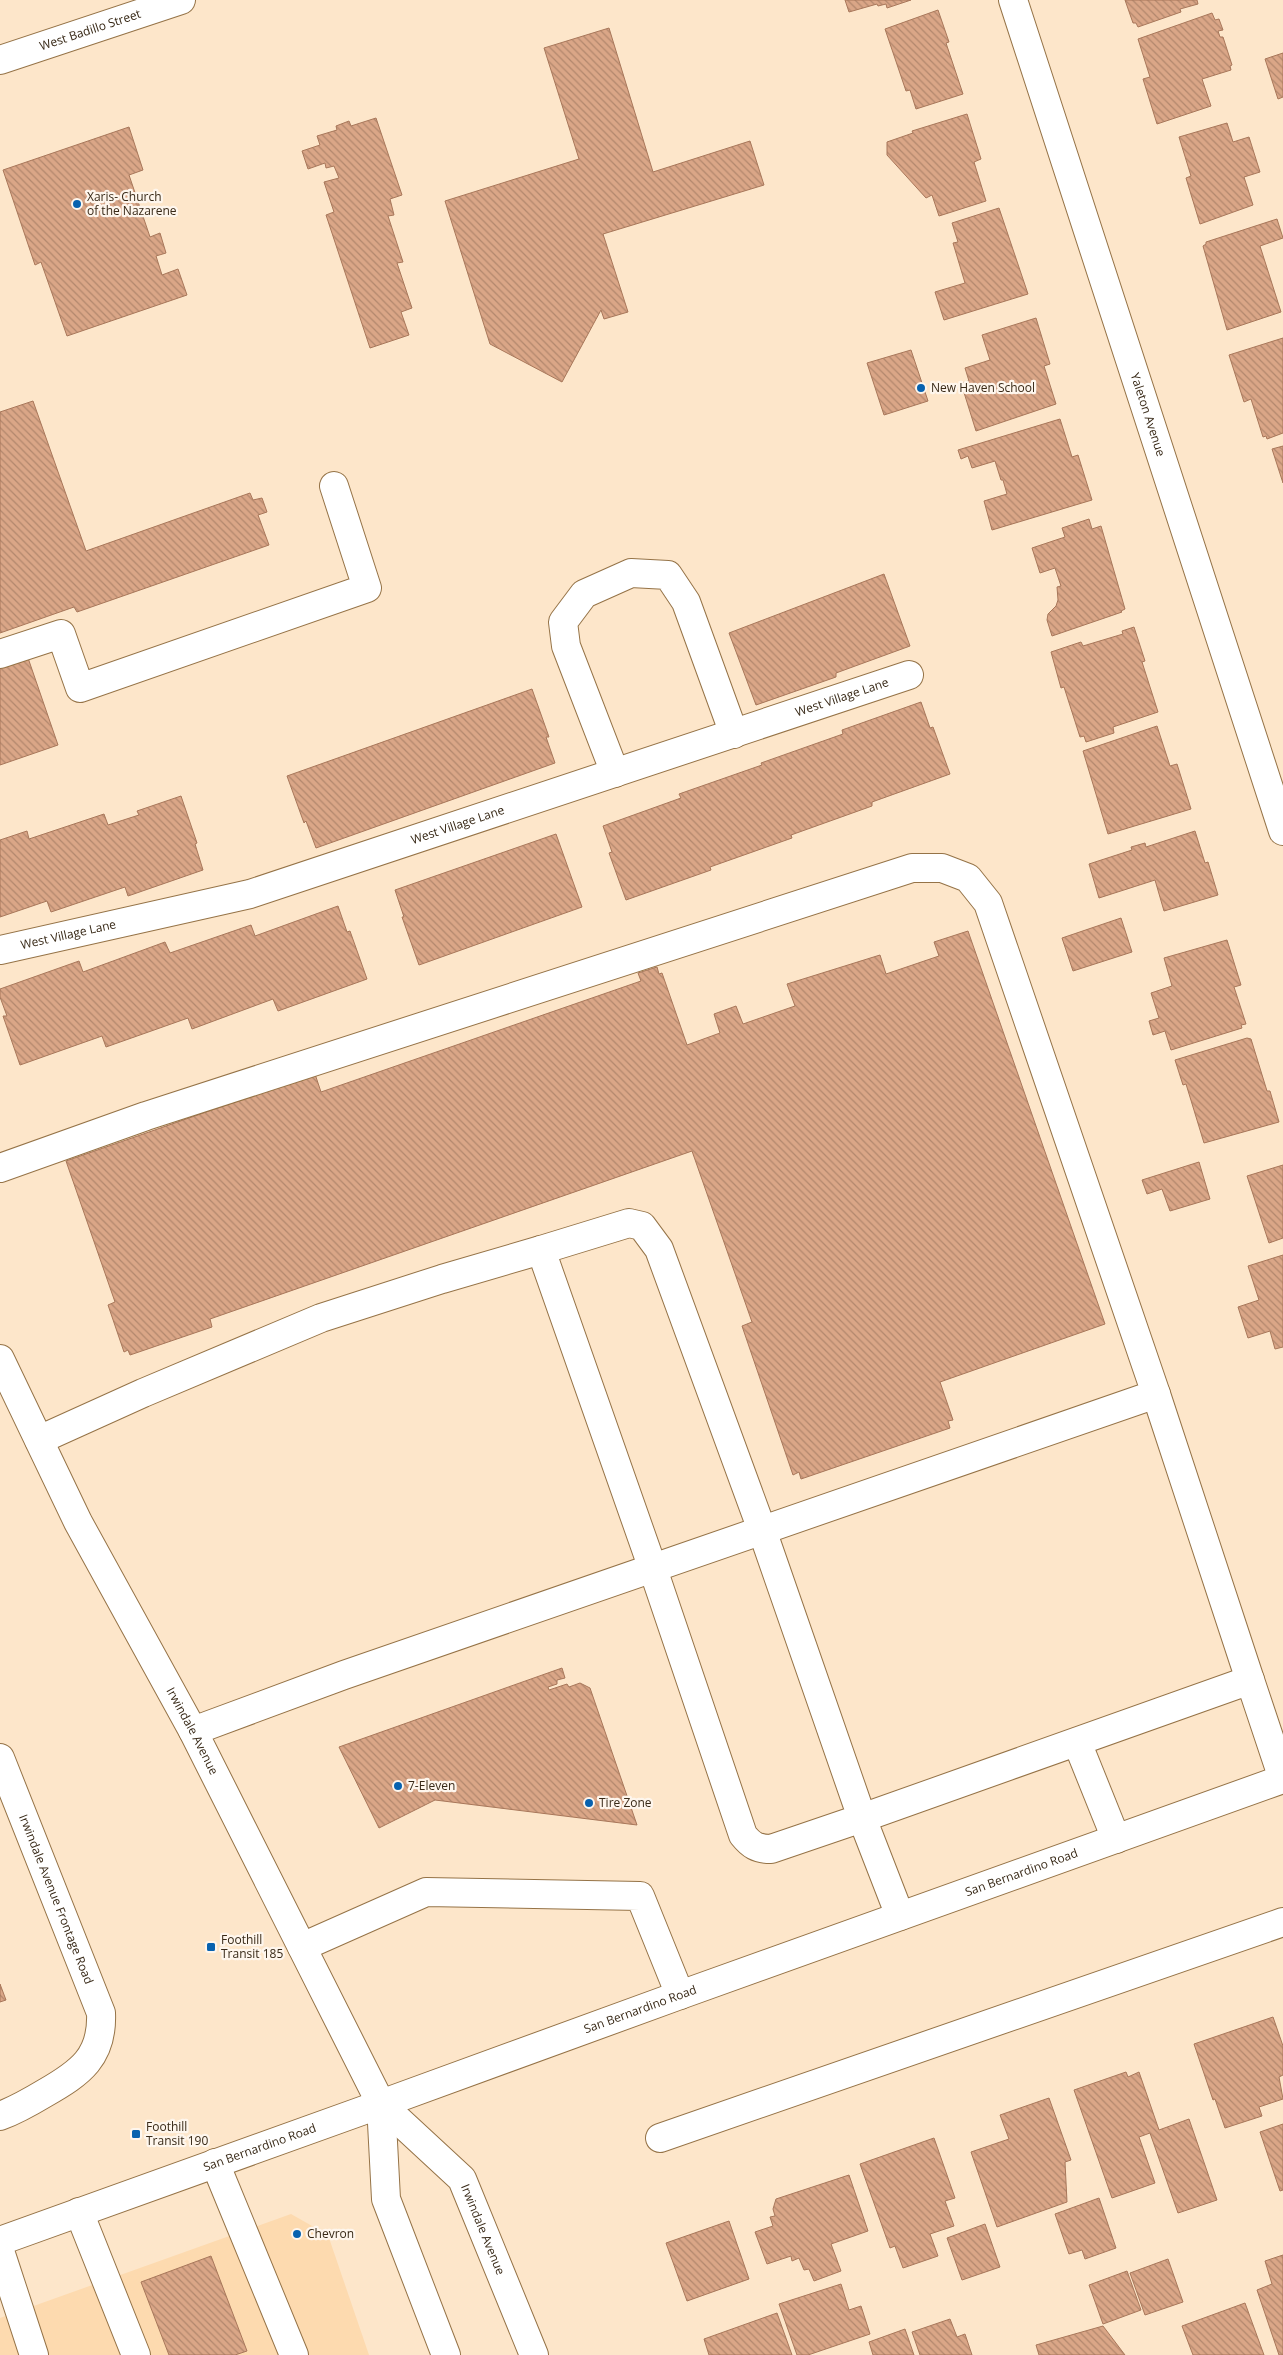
<svg xmlns="http://www.w3.org/2000/svg" width="1283" height="2355" font-family="'Open Sans',sans-serif">
	<style>
		.built { fill: #fddaaf }
		.building { fill: url(#building-back-hatch); stroke: #a8775a }
		.lines { fill: none; stroke-linecap: round; stroke-linejoin: round }
		.minor-casing { stroke: #957347; stroke-width: 30 }
		.major-casing { stroke: #957347; stroke-width: 30 }
		.minor { stroke: #fff; stroke-width: 28 }
		.major { stroke: #fff; stroke-width: 28 }
		.poi-dot { fill: #0862af; stroke: #fef6ed; stroke-width: 2 }
		.labels { text-anchor: middle; stroke-width: 4.5; stroke-linejoin: round; paint-order: stroke }
		.street-label { font-size: 12px; fill: #382917; stroke: #fef6ed }
		.poi-label { font-size: 12px; fill: #382917; stroke: #fef6ed; text-anchor: start }
	</style>
	<defs>
		<pattern id="building-back-hatch" width="6" height="6" patternUnits="userSpaceOnUse" patternTransform="scale(1.25)"><rect width="6" height="6" fill="#daa687"/><path d="M-1 5l2 2M0 0l6 6M5-1l2 2" fill="none" stroke="#b2876d"/></pattern>
	</defs>
	<rect width="100%" height="100%" fill="#fde6ca"/>
	<!-- built -->
	<path class="built" d="M291,2214L328,2235L369,2355H0V2318Z"/>
	<!-- building -->
	<path class="building" d="M845,0H911L887,8L886,4L878,6L877,4L849,12Z
		M1125,0H1197L1198,4L1180,9L1181,12L1138,27L1136,23H1133Z
		M938,10L949,42L946,43L963,94L916,109L910,90L906,91L885,29Z
		M1212,13L1215,20L1219,19L1223,30L1218,31L1220,37H1223L1232,65L1230,66L1231,70L1202,79L1211,106L1157,124L1143,79L1150,77L1138,39Z
		M609,28L653,172L750,141L764,185L603,234L628,312L604,319L601,310L562,382L490,344L445,201L579,159L544,48Z
		M1283,53V97L1278,99L1265,59Z
		M967,114L981,159L974,162L986,201L939,216L932,195L926,198L887,155V142L913,133L912,131Z
		M376,118L402,195L390,199L394,215L388,216L403,262L397,263L412,308L401,312L409,335L370,348L326,215L334,212L324,182L339,178L334,166L326,168L325,163L308,169L302,151L320,145L317,136L337,130L336,126L349,121L351,126Z
		M1227,123L1233,142L1249,137L1260,172L1244,177L1253,205L1200,224L1186,178L1191,176L1179,137Z
		M129,127L143,170L129,175L150,237L160,233L166,253L156,256L162,275L178,269L187,295L67,336L41,262L35,265L3,170Z
		M999,208L1028,294L944,320L935,292L965,283L953,243L958,242L952,223Z
		M1277,219L1283,238L1260,246L1281,312L1227,330L1203,246L1206,244V242Z
		M1036,318L1050,364L1044,366L1056,404L976,431L961,383L969,381L965,368L990,360L982,335Z
		M1283,338V433L1267,439L1266,436L1263,437L1251,399L1244,402L1229,355Z
		M911,350L928,401L884,415L867,363Z
		M33,401L86,551L250,493L253,500L262,498L267,512L258,515L269,545L77,612L74,607L0,633V412Z
		M1060,419L1072,457L1078,455L1092,500L992,530L984,501L1007,494L1003,480H1001L995,461L972,468L968,456L961,459L958,450Z
		M1283,446V483L1272,449Z
		M1089,519L1092,529L1101,526L1125,609L1121,611L1122,612L1052,636L1047,620L1048,614L1056,606L1058,600L1057,587L1061,586L1055,568L1040,573L1032,548L1065,537L1062,528Z
		M884,574L910,646L836,673V677L756,705L729,633Z
		M1134,627L1145,661L1142,662L1158,712L1113,727L1114,733L1086,742L1084,736L1080,737L1064,687L1061,688L1051,652L1081,642L1083,646L1123,634L1122,631Z
		M27,655L58,745L0,765V664Z
		M532,689L549,737H546L555,763L316,848L306,821L304,823L287,776Z
		M921,702L930,728L933,727L950,774L872,802V806L791,835L792,838L710,867L711,870L626,900L609,853L612,852L603,826L681,798L679,794L762,765L761,763L843,734L842,730Z
		M1157,726L1170,766L1177,764L1191,809L1108,834L1083,751Z
		M181,796L197,843L195,844L203,870L128,896L125,887L51,912L47,901L0,917V840L27,831L29,839L104,814L108,825L139,815L137,811Z
		M1195,831L1205,863L1208,862L1218,895L1164,911L1155,880L1099,898L1089,864L1132,850L1131,847L1145,843L1146,847Z
		M556,834L582,907L419,965L402,917H404L395,890Z
		M338,906L347,932L350,931L367,979L278,1011L273,999L192,1029L188,1018L106,1047L102,1036L20,1065L3,1016H7L0,997V989L79,961L83,972L165,942L170,953L251,925L255,936Z
		M1121,918L1132,952L1073,971L1062,938Z
		M968,931L1105,1324L940,1382L953,1420L948,1421L950,1428L801,1479L799,1472L793,1475L742,1326L752,1322L692,1151L210,1319L212,1327L130,1355L128,1350L124,1352L108,1305L115,1302L66,1161L315,1074L321,1092L641,981L638,973L657,967L659,974L662,973L687,1045L720,1033L714,1014L736,1006L743,1024L795,1006L787,984L880,955L886,974L939,956L934,942Z
		M1227,940L1241,985L1234,987L1246,1024L1241,1025L1242,1028L1171,1050L1165,1031L1153,1035L1149,1021L1159,1018L1151,993L1172,986L1164,958Z
		M1247,1038L1251,1039L1267,1091H1270L1279,1122L1204,1143L1186,1084L1183,1085L1175,1060Z
		M1199,1162L1210,1199L1170,1211L1162,1189L1147,1194L1142,1180Z
		M1283,1165V1238L1269,1243L1247,1176Z
		M1283,1255V1347L1275,1349L1270,1331L1248,1338L1238,1307L1259,1300L1248,1266Z
		M562,1668L565,1678L557,1680V1684L548,1687L549,1690L567,1684L569,1687L580,1683L590,1688L637,1825L435,1800L379,1828L339,1747Z
		M0,1984L6,2000L0,2002Z
		M1273,2017L1283,2046V2075L1279,2077L1283,2099L1259,2107L1262,2116L1225,2128L1215,2099L1213,2100L1194,2044Z
		M1126,2072L1128,2077L1139,2072L1159,2130L1189,2119L1217,2200L1178,2213L1150,2133L1139,2137L1155,2183L1112,2198L1074,2090Z
		M1049,2098L1071,2160L1065,2162L1067,2202L997,2227L971,2152L1009,2139L1000,2115Z
		M1283,2124V2190L1280,2191L1260,2132Z
		M934,2138L955,2198L945,2201L954,2226L930,2234L938,2256L903,2268L895,2246L890,2248L860,2164Z
		M849,2175L868,2231L831,2244L841,2271L814,2281L809,2269L804,2270L799,2258L792,2261L791,2256L767,2264L755,2232L773,2226L770,2217L775,2216L773,2209L776,2199Z
		M1099,2198L1116,2248L1085,2259L1082,2250L1069,2254L1055,2214Z
		M729,2221L749,2279L687,2301L666,2243Z
		M985,2224L1000,2267L962,2280L947,2238Z
		M1283,2255V2355H1279L1257,2290L1272,2284L1265,2261Z
		M211,2256L247,2351L235,2355H169L141,2282Z
		M1168,2259L1183,2302L1145,2315L1130,2273Z
		M1127,2271L1141,2310L1103,2324L1089,2285Z
		M841,2284L849,2310L861,2306L870,2334L808,2355H797L779,2304Z
		M1245,2303L1264,2355H1193L1182,2326Z
		M777,2313L792,2355H709L704,2339Z
		M950,2319L957,2337L965,2334L972,2355H920L912,2332Z
		M1103,2326L1125,2355H1039L1036,2345Z
		M905,2329L914,2355H873L869,2342Z"/>
	<g class="lines">
		<defs>
			<g id="minor">
				<path id="s1" d="M1013,0L1283,831"/>
				<path d="M0,654L61,634L80,688L367,588L334,486"/>
				<path d="M615,773L566,646L563,622L584,594L631,573L668,575L686,602L734,734"/>
				<path id="s2" d="M0,950L250,894L909,675"/>
				<path d="M0,1168L146,1116L912,868H942L968,878L988,903L1156,1394L344,1675L193,1731"/>
				<path d="M629,1223L642,1226L659,1249L762,1530L862,1818L771,1849C757,1849 751,1845 743,1835L653,1569L541,1250Z"/>
				<path d="M1156,1394L1250,1680"/>
				<path d="M39,1440L143,1393L321,1318L442,1279L541,1250"/>
				<path d="M1077,1742L1116,1839"/>
				<path id="s3" d="M0,1758L101,2013C103,2057 80,2073 45,2093C30,2102 16,2110 0,2116"/>
				<path d="M900,1916L862,1818L1250,1680L1283,1779"/>
				<path d="M302,1947L426,1892L640,1896L680,1995"/>
				<path d="M660,2138L1283,1922"/>
				<path d="M215,2163L294,2355"/>
				<path d="M79,2212L136,2355"/>
				<path id="s4" d="M0,2241L381,2104"/>
				<path d="M0,2251L34,2355"/>
			</g>
			<g id="major">
				<path id="s5" d="M0,60L181,0"/>
				<path id="s6" d="M0,1359L78,1522L193,1731L381,2104L462,2179L534,2355"/>
				<path id="s7" d="M381,2104L680,1995L1283,1779"/>
				<path d="M381,2104L386,2199L446,2355"/>
			</g>
		</defs>
		<!-- minor casing -->
		<use href="#minor" class="minor-casing"/>
		<!-- major casing -->
		<use href="#major" class="major-casing"/>
		<!-- minor -->
		<use href="#minor" class="minor"/>
		<!-- major -->
		<use href="#major" class="major"/>
	</g>
	<!-- markers -->
	<g class="poi-dot">
		<circle cx="77" cy="204" r="5"/>
		<circle cx="921" cy="388" r="5"/>
		<circle cx="398" cy="1786" r="5"/>
		<circle cx="589" cy="1803" r="5"/>
		<rect x="206" y="1942" width="10" height="10" rx="2.5"/>
		<rect x="131" y="2129" width="10" height="10" rx="2.5"/>
		<circle cx="297" cy="2234" r="5"/>
	</g>
	<g class="labels">
		<!-- street labels -->
		<g class="street-label">
			<text dy="4" stroke="none"><textPath href="#s5" startOffset="95">West Badillo Street</textPath></text>
			<text dy="4" stroke="none"><textPath href="#s1" startOffset="436">Yaleton Avenue</textPath></text>
			<text dy="4" stroke="none"><textPath href="#s2" startOffset="880">West Village Lane</textPath></text>
			<text dy="4" stroke="none"><textPath href="#s2" startOffset="475">West Village Lane</textPath></text>
			<text dy="4" stroke="none"><textPath href="#s2" startOffset="70">West Village Lane</textPath></text>
			<text dy="4" stroke="none"><textPath href="#s6" startOffset="419">Irwindale Avenue</textPath></text>
			<text dy="4" stroke="none"><textPath href="#s7" startOffset="681">San Bernardino Road</textPath></text>
			<text dy="4" stroke="none"><textPath href="#s3" startOffset="152">Irwindale Avenue Frontage Road</textPath></text>
			<text dy="4" stroke="none"><textPath href="#s7" startOffset="276">San Bernardino Road</textPath></text>
			<text dy="4" stroke="none"><textPath href="#s4" startOffset="276">San Bernardino Road</textPath></text>
			<text dy="4" stroke="none"><textPath href="#s6" startOffset="1002">Irwindale Avenue</textPath></text>
		</g>
		<!-- poi labels -->
		<g class="poi-label">
			<text x="87" y="201">Xaris- Church<tspan x="87" dy="14">of the Nazarene</tspan></text>
			<text x="931" y="392">New Haven School</text>
			<text x="408" y="1790">7-Eleven</text>
			<text x="599" y="1807">Tire Zone</text>
			<text x="221" y="1944">Foothill<tspan x="221" dy="14">Transit 185</tspan></text>
			<text x="146" y="2131">Foothill<tspan x="146" dy="14">Transit 190</tspan></text>
			<text x="307" y="2238">Chevron</text>
		</g>
	</g>
</svg>
